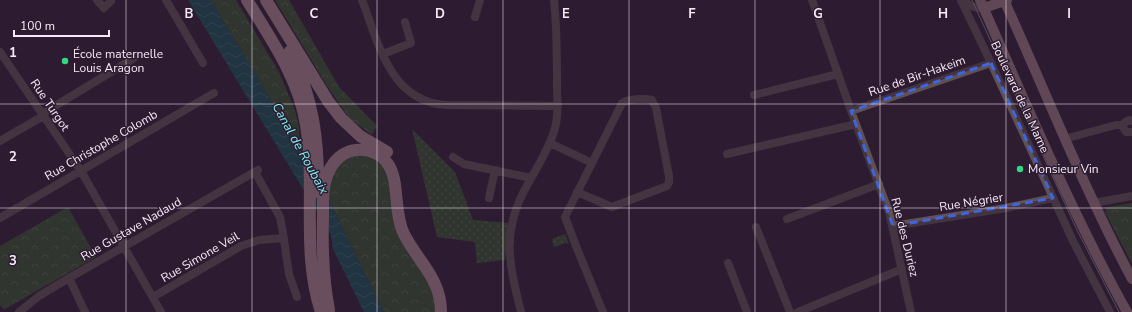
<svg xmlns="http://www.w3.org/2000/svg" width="1132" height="312" font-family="'Nunito Sans',sans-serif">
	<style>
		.grass { fill: url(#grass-dots) }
		.forest { fill: url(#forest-crowns) }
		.water { fill: url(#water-waves) }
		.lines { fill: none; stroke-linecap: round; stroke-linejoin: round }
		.minor { stroke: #5f5153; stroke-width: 8 }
		.major { stroke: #9b7d82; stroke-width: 10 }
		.highway { stroke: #b28e95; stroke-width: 12 }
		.tram { stroke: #958697; stroke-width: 1 }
		.marked { fill: none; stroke: #3e65dd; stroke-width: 3; stroke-dasharray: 8 5; stroke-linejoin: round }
		.grid { fill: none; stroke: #f6eaf8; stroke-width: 1; stroke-opacity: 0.55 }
		.poi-dot { fill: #32d882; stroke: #2e1c31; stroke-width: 1.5 }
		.labels { text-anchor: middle; stroke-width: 3; stroke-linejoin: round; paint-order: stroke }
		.poi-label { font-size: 12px; fill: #f6eaf8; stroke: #2e1c31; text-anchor: start }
		.street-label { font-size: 12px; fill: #f6eaf8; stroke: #2e1c31 }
		.water-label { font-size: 13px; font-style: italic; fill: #7aeff4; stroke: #2e1c31 }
		.grid-label { font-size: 13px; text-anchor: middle; font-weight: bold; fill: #f6eaf8; stroke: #2e1c31; stroke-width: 3; stroke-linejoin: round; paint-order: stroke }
	</style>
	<defs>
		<pattern id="grass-dots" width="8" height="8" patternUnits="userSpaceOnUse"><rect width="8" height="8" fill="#37562d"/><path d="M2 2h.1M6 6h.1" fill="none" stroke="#556e4c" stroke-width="1.8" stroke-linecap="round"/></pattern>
		<pattern id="forest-crowns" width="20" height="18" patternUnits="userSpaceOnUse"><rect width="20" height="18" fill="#37562d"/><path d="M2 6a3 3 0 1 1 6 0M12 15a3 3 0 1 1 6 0" fill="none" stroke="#556e4c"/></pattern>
		<pattern id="water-waves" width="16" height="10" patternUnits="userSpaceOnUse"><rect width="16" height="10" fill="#135254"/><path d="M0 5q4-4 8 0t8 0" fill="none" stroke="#366b6d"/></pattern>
	</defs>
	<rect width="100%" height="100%" fill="#2e1c31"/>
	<!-- grass -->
	<path class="grass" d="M412,129L455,172L473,220L508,223L505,260L477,263L475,242L437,237Z
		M565,234L569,244L565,243L554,247L552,239Z"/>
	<!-- forest -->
	<path class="forest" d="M211,0H236L279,72L295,110L299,127L300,148Z
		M275,0H289L339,87L377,126L372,135L350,119L327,86Z
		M356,154L376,158L388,171L393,208L431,282L437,312H384L327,196L329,183L340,162Z
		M1132,203V264L1105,212L1107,207Z
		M68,207L96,257L5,309L2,308L0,305V246Z"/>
	<!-- water -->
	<path class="water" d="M188,0H211L300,148L327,196L384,312H364L333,249L331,235Z"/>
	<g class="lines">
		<!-- minor -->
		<path class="minor" d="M97,0L104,8L111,1
			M166,0L203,63
			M362,0C379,44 390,102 447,105L558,106
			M812,0L854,119L889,212L911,312
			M961,0L991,63L1073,241L1110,312
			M964,0C969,6 976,9 984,8
			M475,17L480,0
			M0,52L81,171L161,312
			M383,54L411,43L405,22
			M754,95L838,74
			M851,111L991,63
			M42,114L134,58
			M1132,121L1129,120L1125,122L1123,127L1126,132H1132
			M1064,139L1116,125H1123
			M0,141L43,116
			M550,143L592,163
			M727,154L856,124
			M453,157L464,164L531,178
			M255,172L280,217L283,233L289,274L297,297
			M577,192L612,207L667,186L669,182V176L656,108L652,100C644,98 628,99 622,103L565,217L576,246L603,312
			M489,198L495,170
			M1094,203L1132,196
			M0,218L214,93
			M787,219L879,184
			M893,226L1006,208L1053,198
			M756,227L790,312
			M728,263L747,312
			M69,278L85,312
			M153,297L241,246L259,240L284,238
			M19,312L39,296L69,278L258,170
			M521,312C510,267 501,235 524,191C535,170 549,150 555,128C559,114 557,99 557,85C557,57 557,28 554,0
			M798,312L902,269"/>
		<!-- major -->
		<path class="major" d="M980,0C1027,105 1071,212 1127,312
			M1004,0C1046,93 1084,189 1132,279
			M984,8L1007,0"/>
		<!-- highway -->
		<path class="highway" d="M247,0C271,39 299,79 306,125C316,188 301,251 321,312
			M266,0L328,101L341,118L360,136L387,152
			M290,51C313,97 319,141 318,192
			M329,310C323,279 322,248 323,216C323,202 322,185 329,171C334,160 344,151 356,150C368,149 381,153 388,164C400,181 393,212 404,234C418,262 441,278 441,312"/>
		<!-- tram -->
		<path class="tram" d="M972,0L1076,228L1119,312"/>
	</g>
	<!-- marked area -->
	<path d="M0 0H1132V312H0ZM991,63L1053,198L893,226L851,111Z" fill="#2e1c31" fill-opacity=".55" fill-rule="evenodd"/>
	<path class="marked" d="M991,63L1053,198L893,226L851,111Z"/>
	<!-- grid -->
	<path class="grid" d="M126,0V312M252,0V312M377,0V312M503,0V312M629,0V312M755,0V312M880,0V312M1006,0V312M0,104H1132M0,208H1132"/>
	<!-- markers -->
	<g class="poi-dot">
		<circle cx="65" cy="61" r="4"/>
		<circle cx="1020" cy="169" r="4"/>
	</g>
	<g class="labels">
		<!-- poi labels -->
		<g class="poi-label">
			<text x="73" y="58">École maternelle<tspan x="73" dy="14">Louis Aragon</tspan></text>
			<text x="1028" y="173">Monsieur Vin</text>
		</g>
		<!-- street labels -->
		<g class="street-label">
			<text transform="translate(917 76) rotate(-19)" y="4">Rue de Bir-Hakeim</text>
			<text transform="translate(1020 97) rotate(65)" y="4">Boulevard de la Marne</text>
			<text transform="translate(50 105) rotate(56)" y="4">Rue Turgot</text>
			<text transform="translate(101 145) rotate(-30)" y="4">Rue Christophe Colomb</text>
			<text transform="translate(971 202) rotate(-9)" y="4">Rue Négrier</text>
			<text transform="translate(131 229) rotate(-30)" y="4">Rue Gustave Nadaud</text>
			<text transform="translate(905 237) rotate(76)" y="4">Rue des Duriez</text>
			<text transform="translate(200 257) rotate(-30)" y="4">Rue Simone Veil</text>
		</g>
		<!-- water labels -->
		<g class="water-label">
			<text transform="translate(301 148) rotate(61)" y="5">Canal de Roubaix</text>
		</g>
	</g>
	<g class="grid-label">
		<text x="189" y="18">B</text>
		<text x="314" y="18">C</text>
		<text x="440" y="18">D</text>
		<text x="566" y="18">E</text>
		<text x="692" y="18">F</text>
		<text x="818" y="18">G</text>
		<text x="943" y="18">H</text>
		<text x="1069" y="18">I</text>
		<text x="13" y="57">1</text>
		<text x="13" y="161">2</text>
		<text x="13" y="265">3</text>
	</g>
	<!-- scale -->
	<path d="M14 30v6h95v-6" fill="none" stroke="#f6eaf8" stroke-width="2"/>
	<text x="20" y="30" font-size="12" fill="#f6eaf8" stroke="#2e1c31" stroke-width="3" paint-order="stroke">100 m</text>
</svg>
